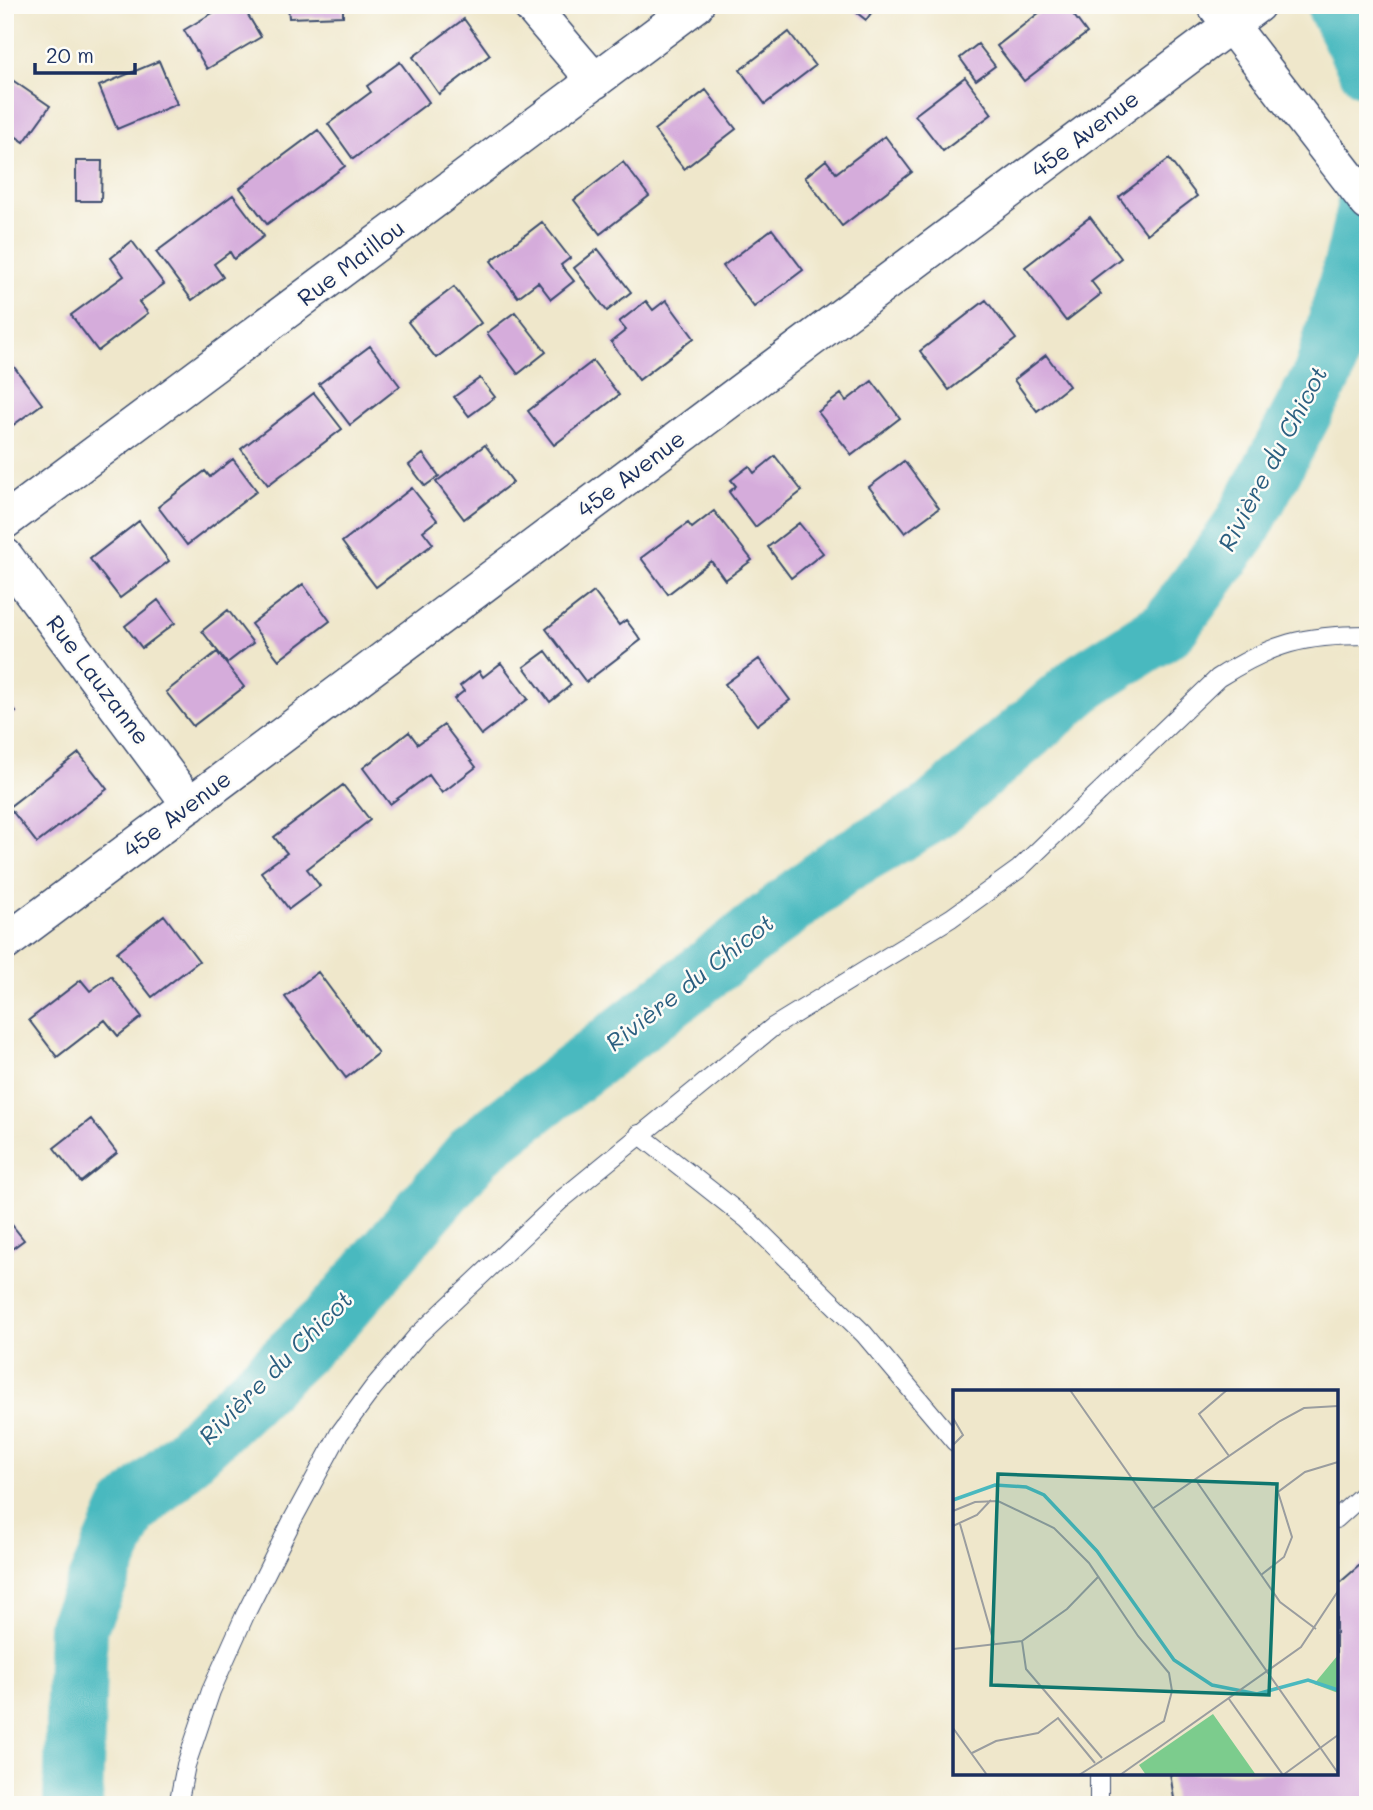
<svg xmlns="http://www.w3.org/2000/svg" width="1373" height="1810" font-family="Mali,sans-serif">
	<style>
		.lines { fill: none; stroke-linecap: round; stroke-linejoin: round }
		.river { stroke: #4ab9bf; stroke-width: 60 }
		.building { fill: #d5acdb }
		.service-casing { stroke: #3b4b6e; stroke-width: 20 }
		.minor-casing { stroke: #3b4b6e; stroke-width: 38 }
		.service { stroke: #fff; stroke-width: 18 }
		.minor { stroke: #fff; stroke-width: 35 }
		.labels { text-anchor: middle; stroke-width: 5; stroke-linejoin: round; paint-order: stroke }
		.street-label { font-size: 23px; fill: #1b2f5e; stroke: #fdfcf7 }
		.water-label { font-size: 24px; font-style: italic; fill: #2b5f80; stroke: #fdfcf7 }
		.inset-river { fill: none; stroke: #4ab9bf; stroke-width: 3.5 }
		.inset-road { fill: none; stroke: #9a9d9f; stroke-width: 2 }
		.view { fill: #0f766e; fill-opacity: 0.15; stroke: #0f766e; stroke-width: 3.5 }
		.inset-edge { fill: none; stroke: #1b2f5e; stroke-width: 3.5 }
	</style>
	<rect width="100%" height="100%" fill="#fdfcf7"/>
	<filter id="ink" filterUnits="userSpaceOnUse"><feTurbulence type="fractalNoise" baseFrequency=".0143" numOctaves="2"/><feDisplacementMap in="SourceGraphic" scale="14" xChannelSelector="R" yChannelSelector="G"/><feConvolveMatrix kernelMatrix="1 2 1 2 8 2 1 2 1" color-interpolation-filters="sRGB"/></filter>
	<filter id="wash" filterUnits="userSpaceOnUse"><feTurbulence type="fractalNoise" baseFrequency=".00686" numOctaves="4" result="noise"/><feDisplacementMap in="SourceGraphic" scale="28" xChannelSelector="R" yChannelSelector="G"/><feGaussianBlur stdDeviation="1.57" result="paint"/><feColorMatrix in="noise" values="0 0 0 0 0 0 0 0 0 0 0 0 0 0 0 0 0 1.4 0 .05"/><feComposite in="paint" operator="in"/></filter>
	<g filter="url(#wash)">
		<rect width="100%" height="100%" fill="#efe7cb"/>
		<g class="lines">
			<!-- river -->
			<path class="river" d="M1336,5L1368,68
				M73,1805L78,1626L128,1512L333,1317L477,1149L843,864L930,814L1085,681L1168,628L1239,532L1324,372L1357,251L1368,199"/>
		</g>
		<g id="blocks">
			<!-- building -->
			<path class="building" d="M226,5H242L261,37L207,69L184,30Z
				M288,5H366V7L343,9V16L289,18Z
				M847,5H877L866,20Z
				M1049,5H1066L1087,33L1024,81L997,46Z
				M464,19L490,55L439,94L413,57Z
				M789,32L815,66L765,104L740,70Z
				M978,44L995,66L976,80L960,58Z
				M159,61L177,104L117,129L99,86Z
				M400,62L429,102L353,159L328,124L371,92L367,86Z
				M5,75L50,106L24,142L5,129Z
				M965,77L992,114L943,151L915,115Z
				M706,90L736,129L684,169L654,130Z
				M318,130L345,166L267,224L240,188Z
				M885,136L912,172L842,226L805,177L826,160L836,173Z
				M1169,159L1197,196L1147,234L1119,197Z
				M76,161H102L101,201H76Z
				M623,162L649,196L600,234L574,200Z
				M233,195L264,236L234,259L230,252L214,264L223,277L192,300L156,252Z
				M1090,217L1121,258L1091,281L1101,294L1066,321L1025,267Z
				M542,222L570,258L561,265L574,281L551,299L538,282L518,297L491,261Z
				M772,229L803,270L754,307L723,266Z
				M132,241L164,284L139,302L148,313L98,351L71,315L124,276L111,258Z
				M598,249L631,292L607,311L574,268Z
				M454,287L481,323L436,358L408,322Z
				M666,300L694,338L639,380L611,342L626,330L619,322L646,301L653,310Z
				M986,300L1016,339L949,390L920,351Z
				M515,312L546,352L518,374L487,333Z
				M370,346L400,386L350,425L319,384Z
				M5,355L42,404L5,431Z
				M1046,355L1069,386L1037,411L1014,380Z
				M593,361L619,395L554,445L528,411Z
				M480,378L495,397L469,416L454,397Z
				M872,381L900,418L852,455L818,412L841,394L846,401Z
				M314,393L342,429L268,485L241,449Z
				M485,445L513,482L464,519L436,482Z
				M423,454L439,476L425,486L409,465Z
				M775,456L802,491L755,527L729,492L736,486L731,480L749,466L754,473Z
				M233,459L257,491L187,545L158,507L205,471L210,477Z
				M904,461L939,508L905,533L869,487Z
				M412,488L437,520L423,531L433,544L376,587L342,542Z
				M714,511L752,560L725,580L711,561L668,594L641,558L688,523L692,528Z
				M139,521L169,561L120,598L90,559Z
				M799,523L823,553L791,578L768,547Z
				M303,584L330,621L279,660L251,624Z
				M594,592L619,625L626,620L641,640L586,682L546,629Z
				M158,600L175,623L142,648L125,626Z
				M228,610L253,643L227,663L202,631Z
				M546,651L571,685L550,702L524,667Z
				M217,652L244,687L193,726L166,692Z
				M759,659L790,700L757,725L725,684Z
				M501,663L528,699L481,735L454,699L464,691L460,686L479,671L483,677Z
				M5,698L16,712L5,721Z
				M444,725L476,767L442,793L429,775L390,804L363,768L409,732L418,744Z
				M79,753L107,789L37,843L9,807Z
				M343,785L370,820L307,869L320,886L289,909L261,872L287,853L274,837Z
				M164,915L199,961L152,997L117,952Z
				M318,972L378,1053L346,1078L285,997Z
				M111,976L142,1017L118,1036L105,1020L57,1057L29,1020L81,980L90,991Z
				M91,1119L117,1153L81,1182L54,1148Z
				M5,1216L24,1240L5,1254Z
				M1368,1558V1805H1175L1170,1773H1336V1586Z"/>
		</g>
	</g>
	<g filter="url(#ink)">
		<use href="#blocks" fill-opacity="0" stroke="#3b4b6e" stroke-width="2"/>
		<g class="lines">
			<defs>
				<path id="service" d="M639,1134L748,1220L864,1334L955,1442
					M1336,1519L1368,1490
					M1099,1773V1805
					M178,1805L186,1765L211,1691L245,1615L292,1521L339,1434L373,1388L417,1336L561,1200L773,1027L951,918L1019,869L1218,678C1273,643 1303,635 1368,635"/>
				<path id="minor" d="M530,5L595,81
					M1215,5L1368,203
					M5,521L696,5
					M5,556L190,805
					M5,943L1257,5"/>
			</defs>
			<!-- service casing -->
			<use href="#service" class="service-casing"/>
			<!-- minor casing -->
			<use href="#minor" class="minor-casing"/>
			<!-- service -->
			<use href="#service" class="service"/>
			<!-- minor -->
			<use href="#minor" class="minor"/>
		</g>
	</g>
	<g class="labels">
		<!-- street labels -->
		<g class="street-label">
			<text transform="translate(1085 134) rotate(-37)" y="8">45e Avenue</text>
			<text transform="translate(351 263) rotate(-37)" y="8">Rue Maillou</text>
			<text transform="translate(631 474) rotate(-37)" y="8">45e Avenue</text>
			<text transform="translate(98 680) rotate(53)" y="8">Rue Lauzanne</text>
			<text transform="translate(177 814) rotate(-37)" y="8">45e Avenue</text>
		</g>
		<!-- water labels -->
		<g class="water-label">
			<text transform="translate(1273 459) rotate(-62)" y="8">Rivière du Chicot</text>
			<text transform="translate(690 983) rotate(-38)" y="8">Rivière du Chicot</text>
			<text transform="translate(276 1368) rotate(-45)" y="8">Rivière du Chicot</text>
		</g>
	</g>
	<!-- overview -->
	<g transform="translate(953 1390)">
		<rect width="385" height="385" fill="#efe7cb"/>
		<path d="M385,265V303L361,294ZM260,324L303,385H193L186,375Z" fill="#7ccc8d"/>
		<path d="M257,328L263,329L296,379L289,384L231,385L209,366Z" fill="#7ccc8d"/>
		<path class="inset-river" d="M0,110L42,95L73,97L91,105L144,161L221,270L259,295L304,304L355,290L385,300"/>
		<path class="inset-road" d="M117,0L385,383M274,0L246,24L276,66M0,28L10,45L0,55M242,89L327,212L363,239M199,119L327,31L351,18L385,16M0,121L22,112L45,111L101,138L136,173L185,246L216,283L219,301L211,331L126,385M7,134L41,253M0,136L24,125L38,110M308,185L331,167L339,147L325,102L352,82L385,72M146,186L114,219L69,251L73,279L149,368M0,259L69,251M276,309L330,385M0,338L34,385M19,363L43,351L85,343L105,328L142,373M167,385L348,257L385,201M330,385L385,345"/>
		<path class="view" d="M45,84L324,94L316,305L38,295Z"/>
		<rect width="385" height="385" class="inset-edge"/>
	</g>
	<!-- margin -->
	<rect width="1373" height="1810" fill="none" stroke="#fdfcf7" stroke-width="28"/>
	<!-- scale -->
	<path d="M35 63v10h100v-10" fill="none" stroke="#1b2f5e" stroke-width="3.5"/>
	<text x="46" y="63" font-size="21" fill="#1b2f5e" stroke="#fdfcf7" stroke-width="5" paint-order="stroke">20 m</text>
</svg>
